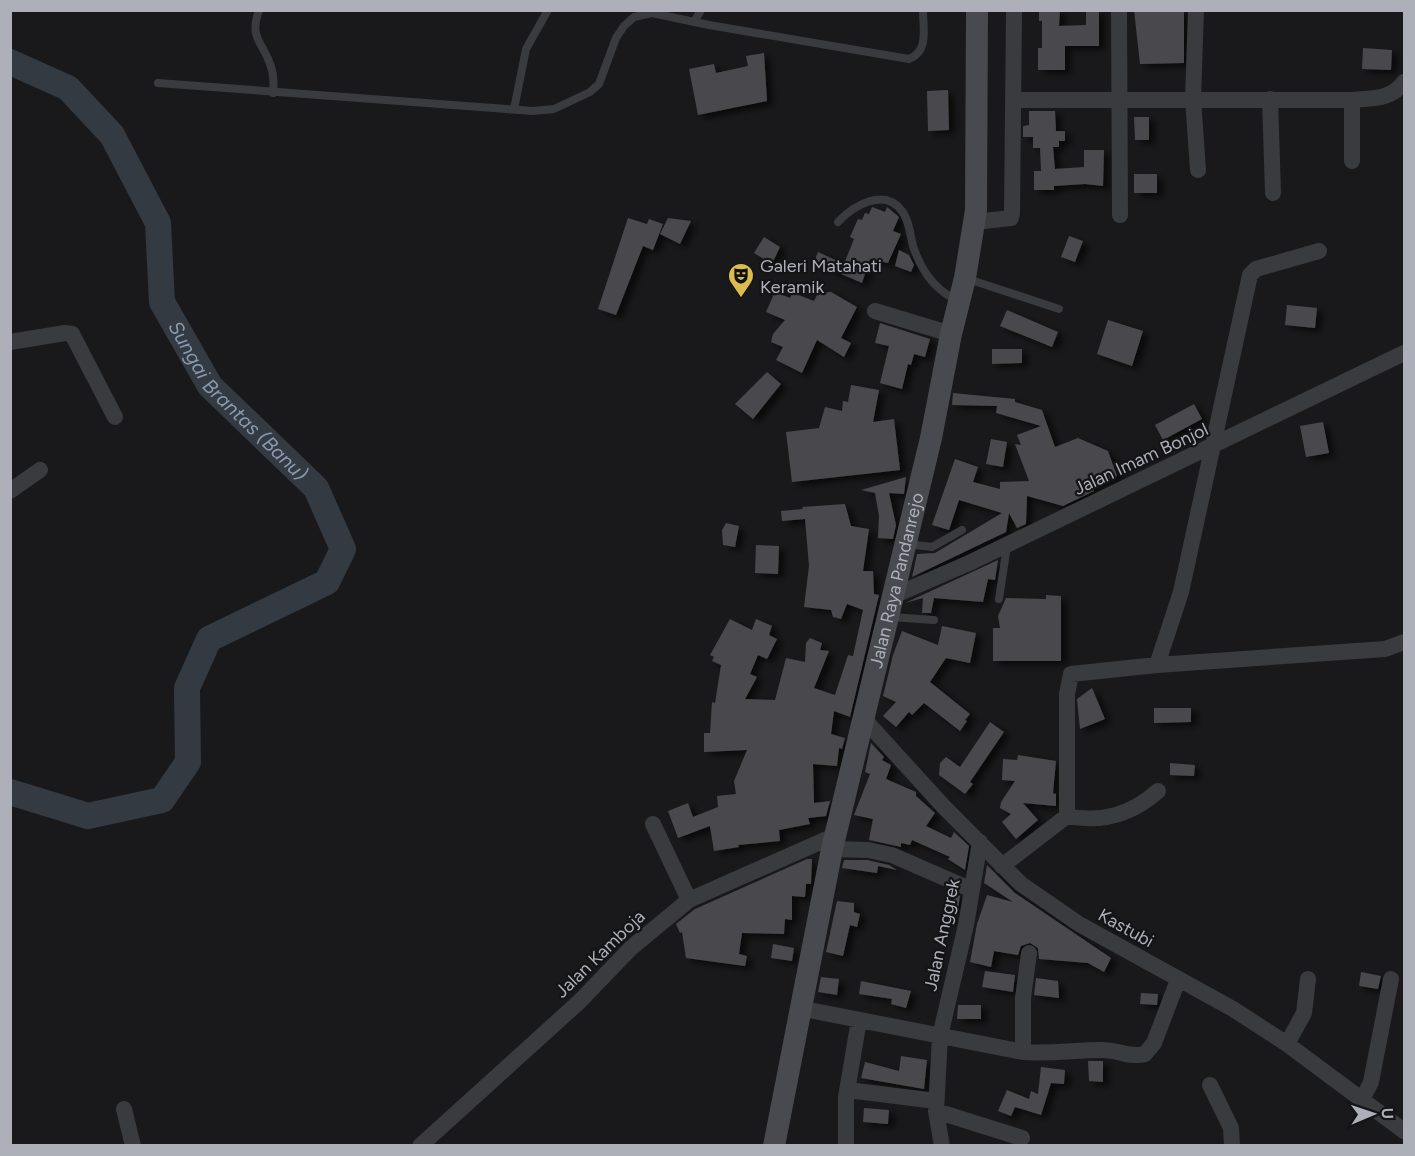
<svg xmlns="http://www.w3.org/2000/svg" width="1415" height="1156" font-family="Figtree,sans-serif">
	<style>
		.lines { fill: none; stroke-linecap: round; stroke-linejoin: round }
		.river { stroke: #343a42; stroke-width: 26 }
		.building { fill: #48494d; filter: url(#shadow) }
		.service { stroke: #3a3b3f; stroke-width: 8 }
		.minor { stroke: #3a3b3f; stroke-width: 16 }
		.secondary { stroke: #494a4f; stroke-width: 22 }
		.labels { text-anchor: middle; stroke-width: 4.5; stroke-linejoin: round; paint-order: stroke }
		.poi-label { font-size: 18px; fill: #adafb9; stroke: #141416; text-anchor: start }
		.street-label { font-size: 18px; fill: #adafb9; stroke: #141416 }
		.water-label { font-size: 20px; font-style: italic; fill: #8999af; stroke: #141416 }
	</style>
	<defs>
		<filter id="shadow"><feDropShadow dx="6" dy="4" stdDeviation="3" flood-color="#0009"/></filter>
	</defs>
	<rect width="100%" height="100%" fill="#19191b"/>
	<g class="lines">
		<!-- river -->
		<path class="river" id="s1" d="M10,62L68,88L112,135L158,223L162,302L210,386L316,488L343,549L327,582L209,639L187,688L188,762L162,800L88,816L10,792"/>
	</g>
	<!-- building -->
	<path class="building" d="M1039,10H1060L1059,26L1086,25V10H1099V46H1065V70H1038V48H1042V21H1039Z
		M1134,10H1184V63L1140,64Z
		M1363,48L1392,50L1391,70L1362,69Z
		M764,53L767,101L698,115L689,69L714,64L716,73L748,66L746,56Z
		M948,90L949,130L928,131L927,91Z
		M1029,111H1055L1056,131H1065V141H1059V147H1053L1055,169L1084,167V150H1104L1103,186L1085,184L1054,186V190H1034V171H1041L1040,148H1033V137H1023V126L1029,125Z
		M1134,117H1149V140H1135Z
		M1134,174H1157V193H1134Z
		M872,207L885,212L887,207L899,217L893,231L901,234L888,263L870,259L862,283L814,262L818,252L844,264L854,239L850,237L858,219L862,220L865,213L869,214Z
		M628,218L647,224L649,219L663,224L653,250L643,246L616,315L598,309Z
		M668,218L691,221L680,244L660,234Z
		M1069,236L1083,241L1075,262L1061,257Z
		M764,237L780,247L772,264L754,253Z
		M899,250L909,255L914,265L911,272L895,266Z
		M775,292L790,298L792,293L796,294L814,301L818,293L831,292L857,307L841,338L851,343L844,357L817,340L802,373L776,360L783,347L771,342L773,334L785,320L766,312Z
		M1287,305L1317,308L1315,328L1285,325Z
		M1007,310L1058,332L1052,347L1000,326Z
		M1108,320L1143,331L1132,366L1097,354Z
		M880,323L930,339L925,357L914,354L911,365L908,364L902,389L880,383L889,346L875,343Z
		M992,349H1022V363L992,364Z
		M767,372L781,384L753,419L735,404Z
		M851,385L879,390L873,422L894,419L900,470L792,482L786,432L819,428L825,407L842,411L843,401L848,402Z
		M953,393L1015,399V402L1042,410L1055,447L1078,438L1108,451L1117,476L1093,486L1094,491L1063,506L1027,496L1026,524L1017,528L1009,513L1006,532L912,577L917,554L935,553L1002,513L959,500L949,530L932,525L955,459L978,467L973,482L1000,489V482L1029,481L1015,444L1021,445L1017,435L1041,426L996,413L997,406L952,405Z
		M1194,404L1202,419L1163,440L1155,425Z
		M1323,422L1329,453L1306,457L1300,426Z
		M991,439L1007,442L1003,467L986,464Z
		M906,477L904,494L889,493L896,525L893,539L878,538L879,516L875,493L861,490Z
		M845,504L851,526L869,529L863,571H873L874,594L879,595L850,717L834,711L831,734L845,738L842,749L839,748L837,766L813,764L814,803L830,801L826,816L808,818L810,824L779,830L780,841L738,845L739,847L714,851L710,826L678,838L668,811L688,803L693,817L718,807L717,796L736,794L734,781L747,750L704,752V733H710L712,702L715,703L721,665L712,661L714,657L710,655L730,619L752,630L756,619L772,626L769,635L777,639L767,659L758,655L750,674L757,677L745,699L775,700L786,658L805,662L806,643L810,638L822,643L820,650L829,651L814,688L835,695L848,655L853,656L863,610L847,604L841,619L833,617L831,610L804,607L809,566L805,519L782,521L781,511L803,509L802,507Z
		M726,523L739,526L735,547L723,545L722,530Z
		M756,545L779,546L778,574L755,573Z
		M998,560L995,580L988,579L983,602L934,598L931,613H922L923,598L905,603Z
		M1046,595L1061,596V661H993V628H1000L998,616L1006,598L1046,599Z
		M942,626L976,633L970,663L946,658L930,682L970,714L965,720L967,721L960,731L924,703L912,715L909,712L896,727L883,716L896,702L883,696L893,655L902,631L938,645Z
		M1092,688L1105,719L1080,729L1077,699Z
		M1154,708H1191V722L1154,723Z
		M990,722L1004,732L970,782L973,784L965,794L939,775L940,763L946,757L960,767Z
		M871,743L884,757L882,760L891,765L886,779L916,792V796L935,813L926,826L951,838L954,832L969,846L965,870L948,859L950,857L912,840L910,845L901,843V847L869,840L873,819L854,815L870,774L865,772Z
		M1018,755L1056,761L1053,793L1056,794V806L1023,803L1038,820L1016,839L1002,822L1011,814L1000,808L1001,802L1015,781L1002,780L1003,759L1017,760Z
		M1170,763L1195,765L1194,776L1170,775Z
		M807,859H812L811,884H806L805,897L792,896V920L785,919L784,934L742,933L739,954L747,956L745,966L686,958L682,932L680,933L676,924L695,909Z
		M844,860H867L889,865L897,870L878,866L877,873L842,868Z
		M987,865L1015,893L1111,958L1104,972L1088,963L1039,959L1038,948L1030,943L1021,946L1018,955L994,951L991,967L970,962L977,924L987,895L1013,902L984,883Z
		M950,892L960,896L958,909L946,906Z
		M837,901L854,903V912L860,914L857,927L850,925L843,956L826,952Z
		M773,944L794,948L792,961L771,958Z
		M985,971L1015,975L1013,992L982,987Z
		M1361,972L1381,976L1378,989L1359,986Z
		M821,977L839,979L837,995L818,992Z
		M1036,978L1058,981L1059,998L1034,995Z
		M861,981L911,991L906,1008L891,1004L892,999L859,994Z
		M1141,993L1158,994L1157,1005L1140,1004Z
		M958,1005H981V1019H957Z
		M901,1056L927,1060L924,1089L861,1078L865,1062L899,1071Z
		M1088,1061H1103V1082L1089,1081Z
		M1041,1067L1065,1070L1064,1084L1051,1083L1041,1115L1015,1107L1011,1116L998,1111L1007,1090L1029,1099L1031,1091L1038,1094Z
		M864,1108L889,1110L888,1124L863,1122Z"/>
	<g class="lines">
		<!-- service -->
		<path class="service" d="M259,10C249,38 262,41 270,64C274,74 274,83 273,93
			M694,22L701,10
			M158,83L533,111L554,109L590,92L599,84L616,38L624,26L634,17L652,13L709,25L909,59C929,51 923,29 923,10
			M514,109L526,49L548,10
			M838,222C853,206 884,187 902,211C909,220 910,234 913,246C921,270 935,291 959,301
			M965,278L1059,309
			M907,544L932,547L962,530
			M999,599L1007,546
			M890,617L934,620"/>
		<!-- minor -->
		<path class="minor" d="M1119,10L1120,215
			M1196,10L1193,99L1198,170
			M1270,99L1273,193
			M1013,100H1352C1373,98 1391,100 1404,82
			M1352,161V100
			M975,222L1011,218L1012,213L1014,12
			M875,311L951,334
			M10,342L65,333L72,334L115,417
			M10,491L40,470
			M893,596L969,563L1404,353
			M1157,665L1181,592L1250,275L1256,269L1319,251
			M863,718L944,807L1021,884L1079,924L1233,1009L1287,1044L1404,1131
			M1067,816C1102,823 1131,815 1158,791
			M653,824L689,900
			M832,849L868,850L892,855L972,890
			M1002,866L1067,816V694L1071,674L1157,665L1385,649L1404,642
			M799,1008L1023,1052V998L1029,953
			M1287,1044L1304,1013L1308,979
			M1023,1052C1051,1054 1076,1050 1103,1050C1117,1050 1132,1058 1145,1054L1154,1043L1178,980
			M1210,1085L1231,1128L1232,1146
			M848,1090L936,1101
			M1362,1100L1371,1082L1391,979
			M124,1109L133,1146
			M936,1111L1022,1138
			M420,1146L579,1002L631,948L689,900L836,835
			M846,1146V1097L859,1020
			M942,1146L936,1111L940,1036L966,925L980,842"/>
		<!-- secondary -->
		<path class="secondary" id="s2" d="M774,1146L832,849L931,438L951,334L965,278L976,210L977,10"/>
	</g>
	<!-- icons -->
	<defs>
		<symbol id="theatre-pin" viewBox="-11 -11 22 30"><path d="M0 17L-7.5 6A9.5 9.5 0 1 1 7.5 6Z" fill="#ddbc4f" stroke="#141416"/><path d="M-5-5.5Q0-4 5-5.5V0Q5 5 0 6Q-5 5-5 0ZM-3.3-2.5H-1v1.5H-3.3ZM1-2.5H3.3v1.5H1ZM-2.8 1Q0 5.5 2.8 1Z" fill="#111"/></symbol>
	</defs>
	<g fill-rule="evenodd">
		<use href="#theatre-pin" x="726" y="261" width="30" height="40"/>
	</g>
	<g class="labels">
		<!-- poi labels -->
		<g class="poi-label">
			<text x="760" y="272">Galeri Matahati<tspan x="760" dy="21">Keramik</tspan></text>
		</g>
		<!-- street labels -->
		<g class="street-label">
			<text transform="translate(1141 459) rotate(-25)" y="6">Jalan Imam Bonjol</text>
			<text dy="6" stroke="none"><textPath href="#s2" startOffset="579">Jalan Raya Pandanrejo</textPath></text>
			<text transform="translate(1126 928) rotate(29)" y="6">Kastubi</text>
			<text transform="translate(942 935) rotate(-78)" y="6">Jalan Anggrek</text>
			<text transform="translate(600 954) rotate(-44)" y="6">Jalan Kamboja</text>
		</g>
		<!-- water labels -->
		<g class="water-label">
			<text dy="7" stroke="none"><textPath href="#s1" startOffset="432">Sungai Brantas (Banu)</textPath></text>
		</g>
	</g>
	<!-- border -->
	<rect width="1415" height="1156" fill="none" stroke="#adafb9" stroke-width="24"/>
	<!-- north arrow -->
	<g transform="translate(1373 1114) rotate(88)" stroke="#141416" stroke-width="4.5" paint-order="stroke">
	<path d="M0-4.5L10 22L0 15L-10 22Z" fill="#adafb9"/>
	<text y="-9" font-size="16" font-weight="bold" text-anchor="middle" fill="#adafb9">U</text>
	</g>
</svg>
